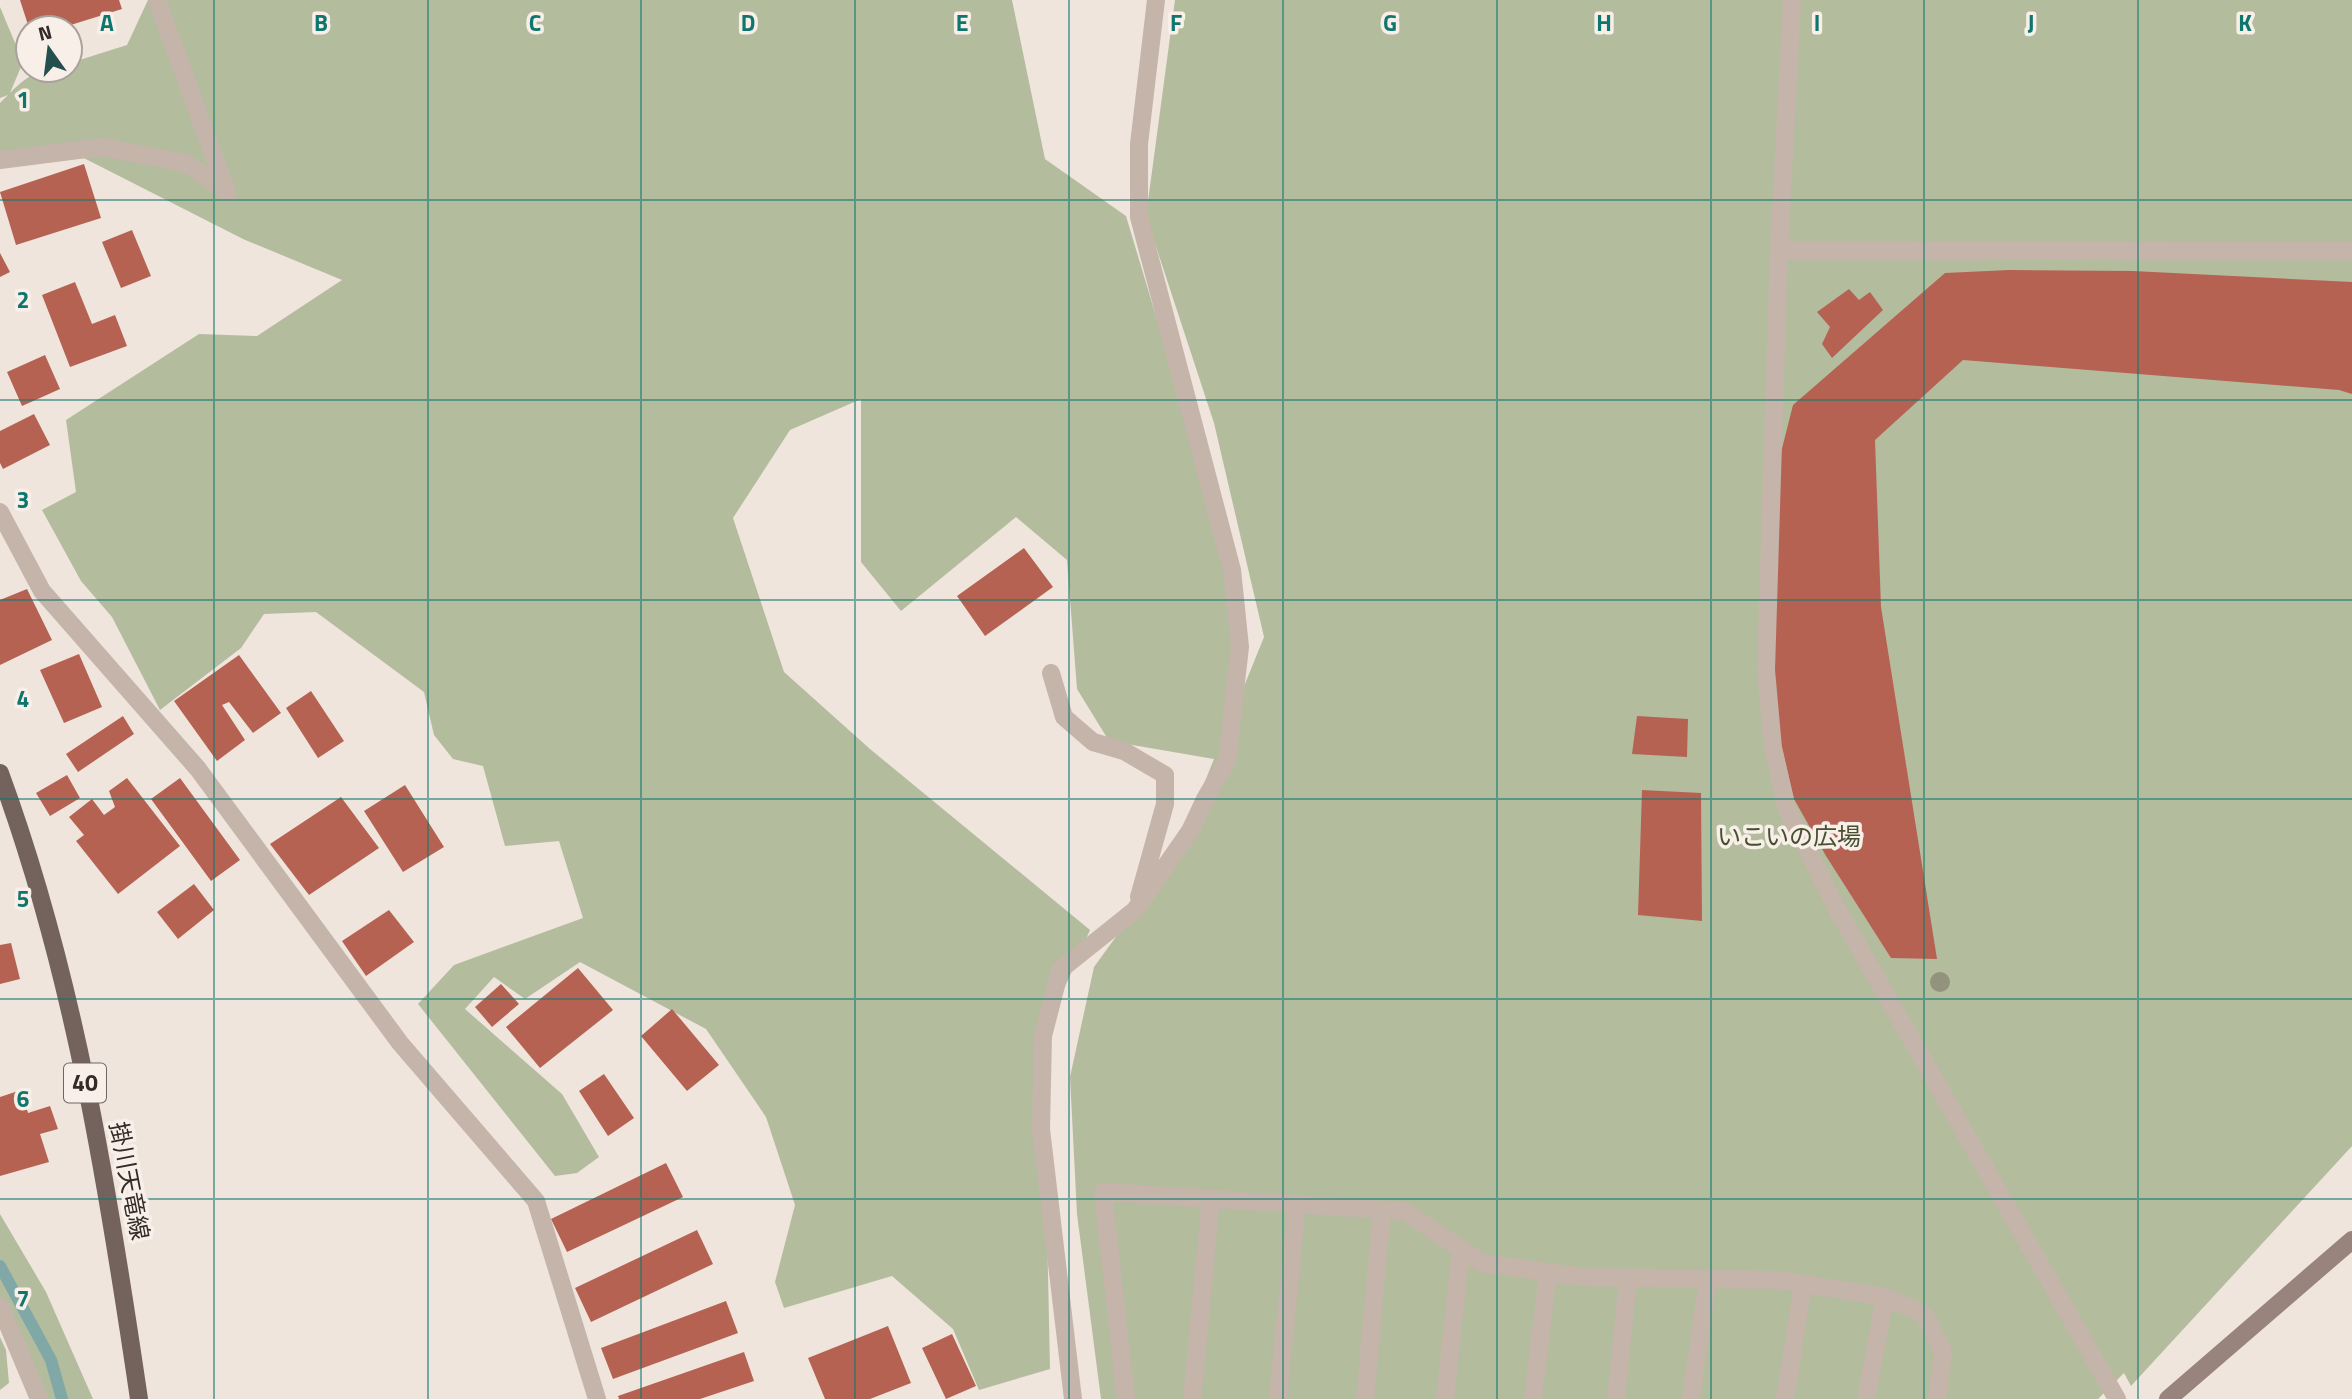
<svg xmlns="http://www.w3.org/2000/svg" width="2352" height="1399" font-family="'Titillium Web','Noto Sans JP',sans-serif">
	<style>
		.green { fill: #b4bc9e }
		.lines { fill: none; stroke-linecap: round; stroke-linejoin: round }
		.stream { stroke: #7fa8a6; stroke-width: 12 }
		.building { fill: #b66253 }
		.lane { stroke: #c5b4aa; stroke-width: 18 }
		.street { stroke: #c5b4aa; stroke-width: 18 }
		.secondary { stroke: #98847c; stroke-width: 18 }
		.primary { stroke: #74625c; stroke-width: 18 }
		.tree { fill: #92927d }
		.grid { fill: none; stroke: #0f766e; stroke-width: 2; stroke-opacity: 0.55 }
		.labels { text-anchor: middle; stroke-width: 7; stroke-linejoin: round; paint-order: stroke }
		.shield { fill: #f7efe8; stroke: #6e6662; stroke-width: 2 }
		.shield-label { font-size: 23px; font-weight: bold; fill: #342b29 }
		.park-label { font-size: 24px; fill: #464f2f; stroke: #f7efe8 }
		.street-label { font-size: 24px; fill: #342b29; stroke: #f7efe8 }
		.grid-label { font-size: 23px; text-anchor: middle; font-weight: bold; fill: #0f766e; stroke: #f7efe8; stroke-width: 7; stroke-linejoin: round; paint-order: stroke }
	</style>
	<rect width="100%" height="100%" fill="#efe5dd"/>
	<!-- green -->
	<path class="green" d="M148,0H1012L1045,159L1126,216L1232,570V716L1264,637L1214,423L1146,216L1175,0H2352V1146L2131,1386L2124,1373L2098,1399H1101L1077,1214L1070,1077L1094,967L1144,898L1187,826L1214,759L1109,741L1077,689L1067,560L1016,517L901,611L861,562V399L790,430L733,518L784,672L870,749L1090,930L1043,1036L1050,1369L979,1390L953,1329L892,1276L784,1308L775,1282L795,1205L766,1117L706,1029L580,962L525,999L494,977L465,1009L562,1094L599,1157L577,1173L555,1176L418,1004L454,965L583,918L559,841L505,846L483,766L453,759L434,735L424,692L316,612L264,614L241,648L160,710L112,617L81,581L42,510L76,492L66,420L199,334L257,336L342,280L243,239L70,151L0,167V103L8,95L0,98V7L23,62L10,93C32,71 39,70 70,70V63L127,45Z
		M0,1214L46,1292L93,1399H39L0,1307Z
		M0,1337L6,1350L9,1383L0,1390Z"/>
	<g class="lines">
		<!-- stream -->
		<path class="stream" d="M0,1266L51,1360L62,1399"/>
	</g>
	<!-- building -->
	<path class="building" d="M20,0H119L122,9L61,28H29Z
		M84,164L101,218L16,245L0,192Z
		M132,230L151,276L121,288L102,242Z
		M0,253L10,272L0,277Z
		M2009,270L2133,271L2352,282V394L2339,390L1963,360L1875,440L1881,607L1937,959L1891,958L1826,856L1794,799L1780,739L1771,653L1774,480L1793,405L1945,273Z
		M75,282L92,324L115,315L127,346L70,367L42,295Z
		M1849,289L1859,300L1870,292L1883,310L1832,358L1822,344L1830,327L1817,312Z
		M45,355L60,389L22,406L7,372Z
		M34,414L50,445L3,469L0,463V431Z
		M1024,548L1053,587L985,636L957,596Z
		M27,589L52,640L0,665V600Z
		M79,654L102,707L64,723L40,670Z
		M239,655L281,713L253,733L229,702L222,705L245,740L217,761L174,701Z
		M311,691L344,741L318,758L286,708Z
		M123,716L134,734L78,772L66,754Z
		M1637,716L1688,719L1687,757L1632,754Z
		M67,775L80,798L50,816L36,793Z
		M127,778L180,846L118,894L76,841L84,835L69,817L92,799L104,815L115,807L109,791Z
		M180,778L240,860L211,881L151,799Z
		M405,785L444,847L403,872L364,811Z
		M1642,790L1701,793L1702,921L1638,915Z
		M341,797L379,848L309,895L270,844Z
		M194,884L214,910L178,939L157,912Z
		M389,910L414,942L366,976L342,941Z
		M11,943L20,979L0,984V945Z
		M578,968L613,1010L540,1068L506,1027Z
		M501,984L519,1004L492,1027L475,1007Z
		M672,1009L719,1065L687,1091L641,1036Z
		M604,1074L634,1118L608,1136L579,1091Z
		M21,1090L28,1113L50,1106L58,1129L40,1134L49,1162L0,1176V1097Z
		M666,1163L683,1197L567,1252L551,1219Z
		M697,1230L713,1264L591,1322L575,1288Z
		M726,1301L738,1333L613,1379L601,1348Z
		M888,1326L911,1383L870,1399H825L808,1358Z
		M952,1334L976,1386L946,1399L922,1348Z
		M744,1352L754,1381L700,1399H619L618,1396Z"/>
	<g class="lines">
		<!-- lane -->
		<path class="lane" d="M1792,0L1779,250L1766,670L1773,748L1787,809L1837,909L2117,1399
			M1779,250L2352,251
			M1126,1399L1103,1192L1404,1211L1482,1263L1582,1277L1778,1280L1885,1297L1924,1314L1943,1352L1937,1399
			M1192,1399L1211,1199
			M1278,1399L1297,1204
			M1365,1399L1382,1210
			M1445,1399L1461,1249
			M1533,1399L1548,1272
			M1616,1399L1628,1278
			M1691,1399L1708,1279
			M1785,1399L1803,1284
			M1866,1399L1885,1297"/>
		<!-- street -->
		<path class="street" d="M157,0L227,192
			M0,160L102,147L186,163L227,192
			M0,512L42,591L198,769L400,1043L536,1201L597,1399
			M1051,673L1064,717L1093,742L1124,751L1165,775V804L1139,897
			M0,1306L39,1399
			M1073,1399L1041,1129L1043,1036L1060,970L1135,910L1190,831L1205,799L1227,761L1240,647L1232,570L1139,217V144L1156,0"/>
		<!-- secondary -->
		<path class="secondary" d="M2168,1399L2352,1240"/>
		<!-- primary -->
		<path class="primary" d="M0,773C74,974 108,1188 139,1399"/>
	</g>
	<!-- trees -->
	<circle class="tree" cx="1940" cy="982" r="10"/>
	<!-- grid -->
	<path class="grid" d="M214,0V1399M428,0V1399M641,0V1399M855,0V1399M1069,0V1399M1283,0V1399M1497,0V1399M1711,0V1399M1924,0V1399M2138,0V1399M0,200H2352M0,400H2352M0,600H2352M0,799H2352M0,999H2352M0,1199H2352"/>
	<g class="labels">
		<!-- shield labels -->
		<rect class="shield" x="64" y="1063.5" width="42" height="39" rx="5"/>
		<g class="shield-label">
			<text x="85" y="1091">40</text>
		</g>
		<!-- park labels -->
		<g class="park-label">
			<text x="1789" y="845">いこいの広場</text>
		</g>
		<!-- street labels -->
		<g class="street-label">
			<text transform="translate(129 1181) rotate(79)" y="8">掛川天竜線</text>
		</g>
	</g>
	<g class="grid-label">
		<text x="107" y="31">A</text>
		<text x="321" y="31">B</text>
		<text x="535" y="31">C</text>
		<text x="748" y="31">D</text>
		<text x="962" y="31">E</text>
		<text x="1176" y="31">F</text>
		<text x="1390" y="31">G</text>
		<text x="1604" y="31">H</text>
		<text x="1817" y="31">I</text>
		<text x="2031" y="31">J</text>
		<text x="2245" y="31">K</text>
		<text x="23" y="108">1</text>
		<text x="23" y="308">2</text>
		<text x="23" y="508">3</text>
		<text x="23" y="707">4</text>
		<text x="23" y="907">5</text>
		<text x="23" y="1107">6</text>
		<text x="23" y="1307">7</text>
	</g>
	<!-- north arrow -->
	<g transform="translate(49 49) rotate(346)"><circle r="33" fill="#f7efe8" stroke="#a9a19c" stroke-width="2"/>
	<path d="M0-5L12 26L0 18L-12 26Z" fill="#23504f"/>
	<text y="-10" font-size="19" font-weight="bold" text-anchor="middle" fill="#342b29">N</text>
	</g>
</svg>
